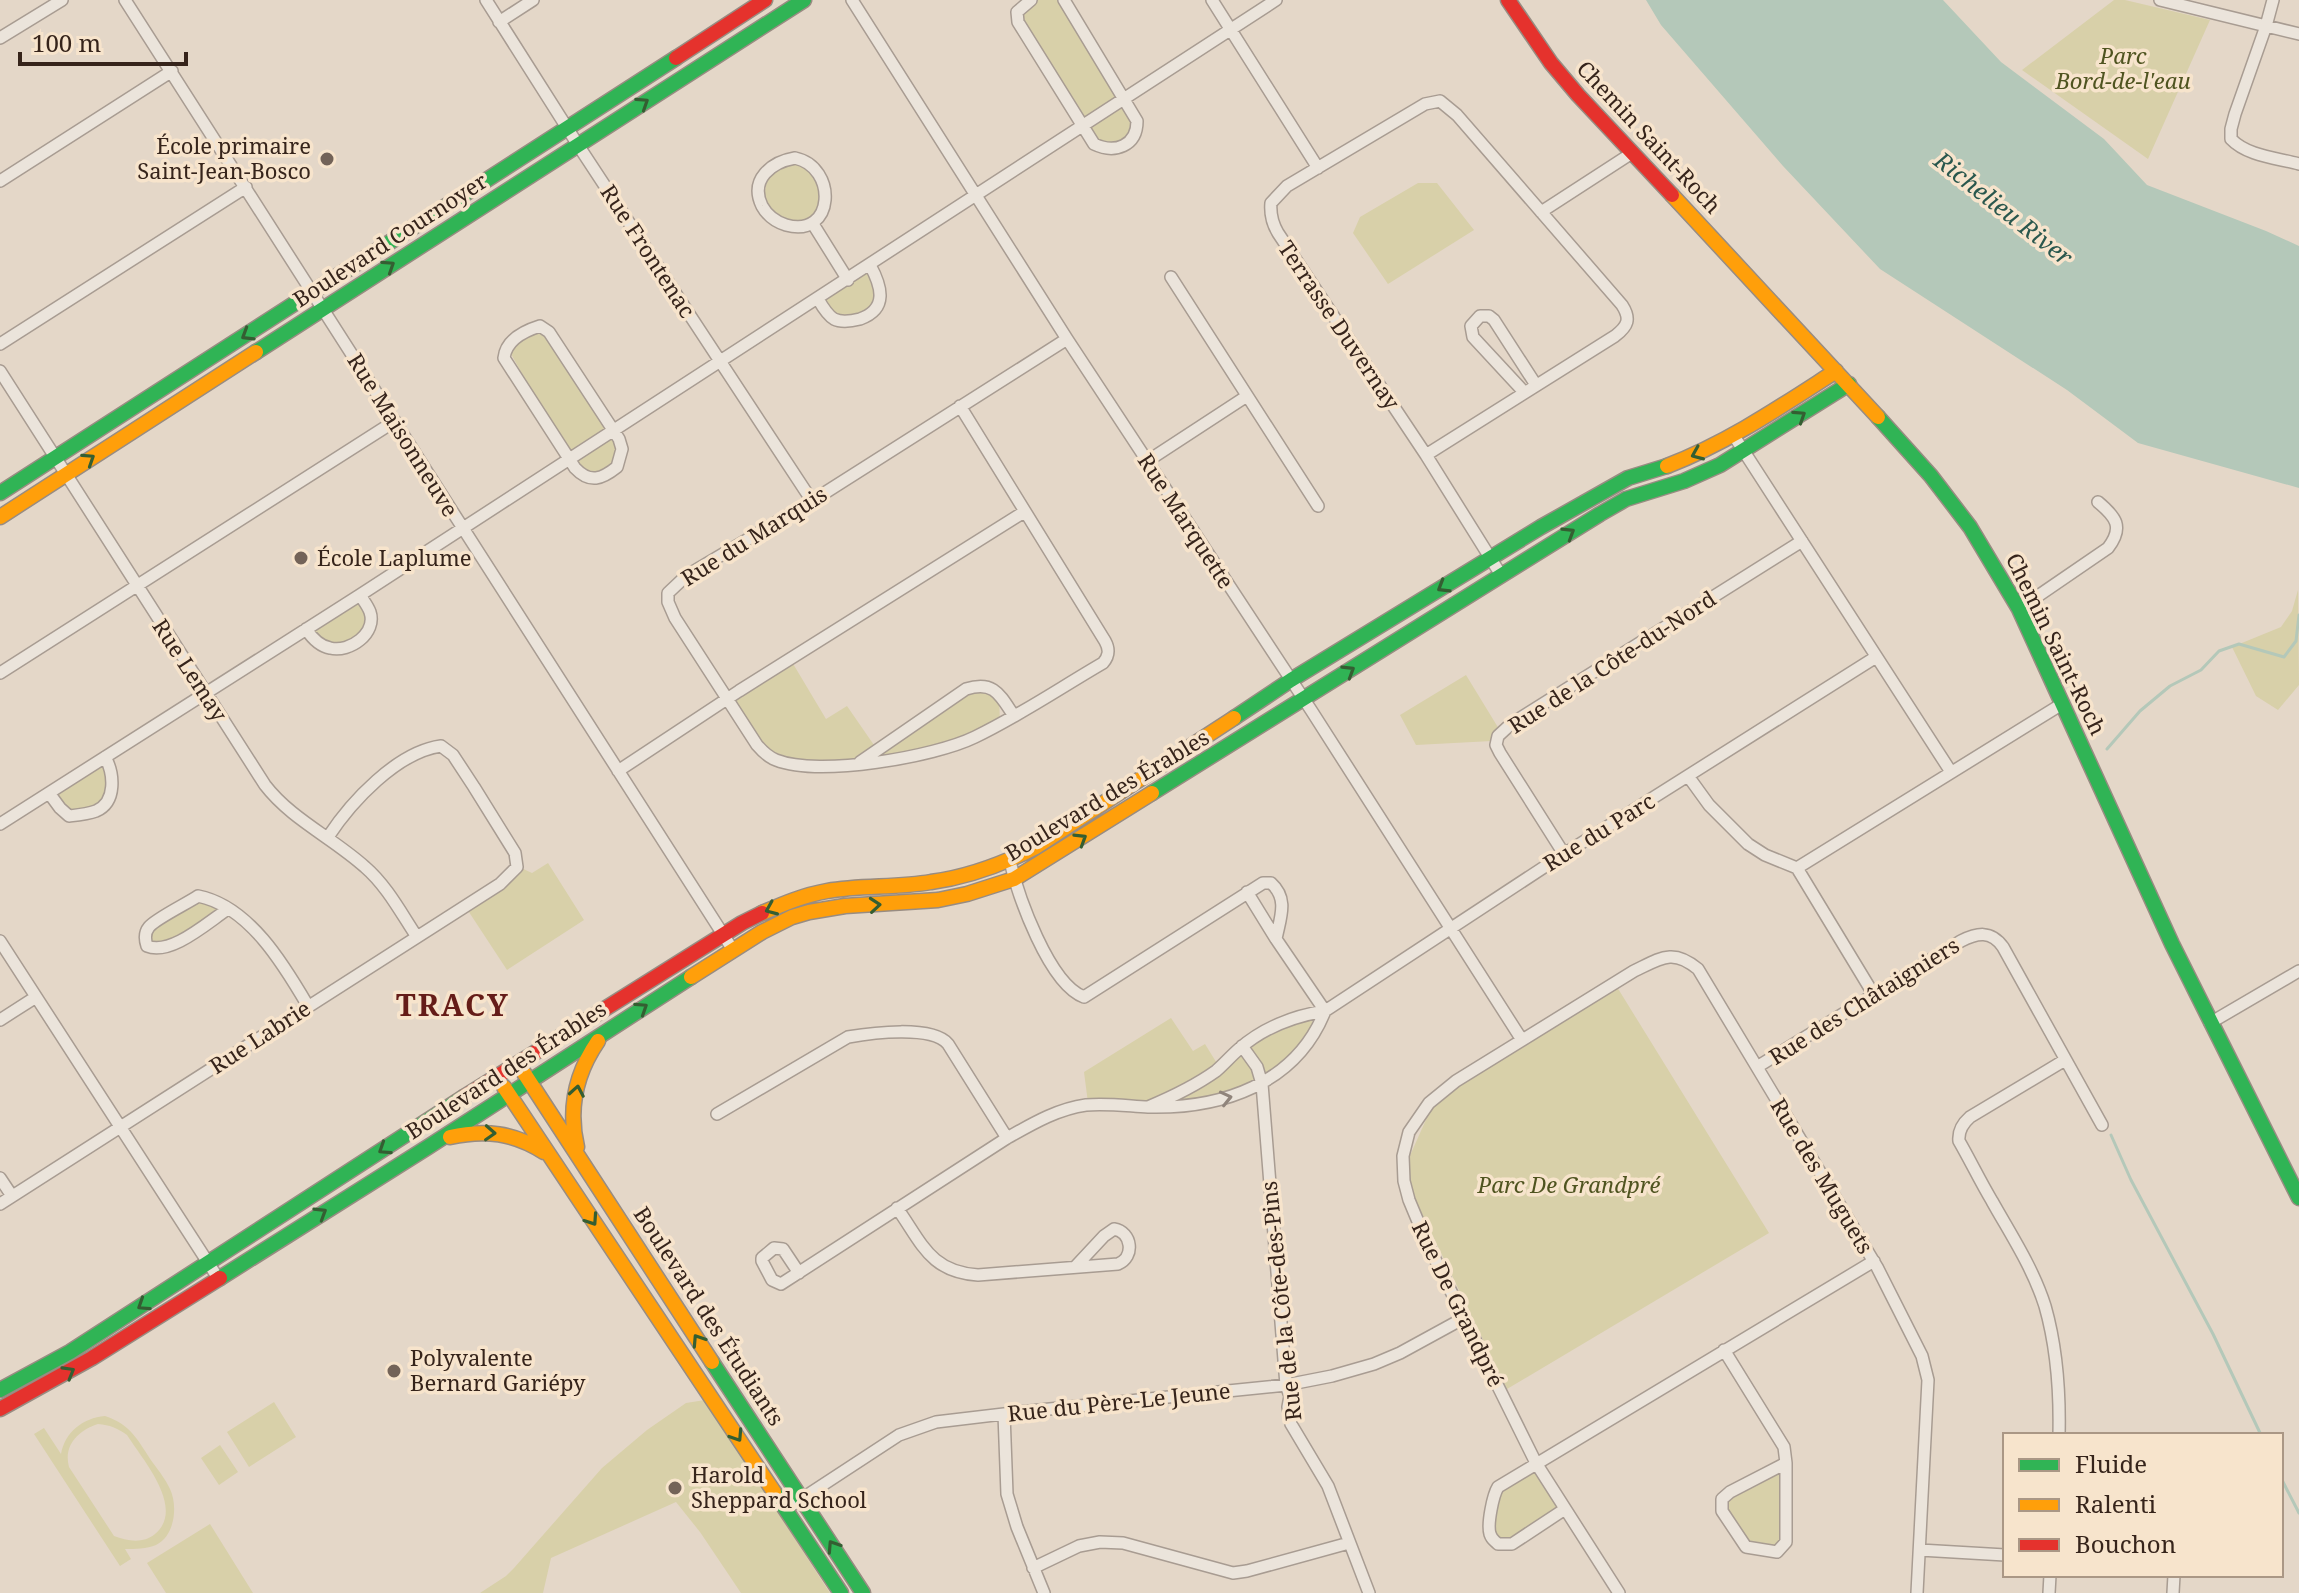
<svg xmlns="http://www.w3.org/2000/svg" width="2299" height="1593" font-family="'Noto Serif',serif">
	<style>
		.green { fill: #d8d0a9; fill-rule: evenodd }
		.water { fill: #b4c8b9 }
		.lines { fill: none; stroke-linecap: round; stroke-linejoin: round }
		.stream { stroke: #b4c8b9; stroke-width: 3 }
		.street-casing { stroke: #a89c92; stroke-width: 14 }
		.fast-casing { stroke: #988c82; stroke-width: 17 }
		.slow-casing { stroke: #988c82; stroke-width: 17 }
		.jam-casing { stroke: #988c82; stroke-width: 17 }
		.street { stroke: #ebe4db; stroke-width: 11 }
		.fast { stroke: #30b455; stroke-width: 14 }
		.slow { stroke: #ff9f0a; stroke-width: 14 }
		.jam { stroke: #e5322d; stroke-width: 14 }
		.oneway { stroke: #345e32 }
		.oneway2 { stroke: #90847b }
		.poi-dot { fill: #736358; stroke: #f7e4cc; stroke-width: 3 }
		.labels { text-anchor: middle; stroke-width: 7; stroke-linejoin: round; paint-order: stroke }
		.park-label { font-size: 22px; font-style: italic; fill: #4f5420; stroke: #f7e4cc }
		.street-label { font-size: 22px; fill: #36241b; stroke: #f7e4cc }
		.poi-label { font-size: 22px; fill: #36241b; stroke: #f7e4cc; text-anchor: start }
		.water-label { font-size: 24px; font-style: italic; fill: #29574d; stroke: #f7e4cc }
		.district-label { font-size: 30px; font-weight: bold; letter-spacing: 2px; fill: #651c18; stroke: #f7e4cc }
	</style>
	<rect width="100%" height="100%" fill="#e4d7c8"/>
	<!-- green -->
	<path class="green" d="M1035,0H1064L1138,114L1132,139L1099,146L1019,18Z
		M2114,0H2125L2210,20L2148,159L2022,70Z
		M805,160L824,183L813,224L789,226C783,221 774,215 769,208C766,204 766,201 765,196C764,172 784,162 805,160Z
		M1418,183H1437L1474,230L1388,284L1353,233L1360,217Z
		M870,265L878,293L869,314L842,320L818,299Z
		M541,327L615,435L620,463L595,478L569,459L510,352V347Z
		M2298,590L2299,685L2278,710L2256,696L2232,647L2281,627L2292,611Z
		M359,598L364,607L367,628L340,648L308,632Z
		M792,662L826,719L847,706L876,748L972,688L999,696L1000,723L928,757L805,765L765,753L731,701Z
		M1466,675L1499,729L1492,741L1416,745L1400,715Z
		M108,762L111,769L103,807L71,814L53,795Z
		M548,863L584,920L507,970L465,906L519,867L532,873Z
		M199,898L225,909L171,945L149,944L150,928Z
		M1617,987L1769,1233L1507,1389L1408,1185V1160L1433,1104L1525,1041Z
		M1171,1018L1193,1051L1205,1044L1218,1065L1148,1105L1088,1103L1084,1072Z
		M1312,1019L1313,1029L1286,1061L1235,1093L1162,1104C1210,1072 1256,1036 1312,1019Z
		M705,1400L830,1593H741L700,1532L676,1502L551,1558L543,1593H480L506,1576L514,1568L602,1468L647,1430L686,1403Z
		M274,1402L296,1437L249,1467L227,1432Z
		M105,1416C132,1425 138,1441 153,1463C159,1471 166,1480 170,1489C178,1506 175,1536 156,1545C147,1549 135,1549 125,1549L131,1559L120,1566L34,1434L44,1428L61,1454C65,1432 83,1418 105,1416ZM98,1424C110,1425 117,1428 127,1435C142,1459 186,1508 155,1534C143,1544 127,1541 114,1536L69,1467C63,1445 79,1430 98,1424Z
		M220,1445L238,1472L219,1485L201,1458Z
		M1536,1463L1561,1508L1510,1542L1499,1540L1492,1530L1499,1492Z
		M1786,1467L1784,1540L1777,1552L1747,1543L1726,1509L1724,1499Z
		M210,1524L253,1593H166L147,1563Z"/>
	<!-- water -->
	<path class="water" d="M1646,0H1943L2001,62L2104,139L2147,185L2266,231L2299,246V488L2138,443L2067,390L1880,269L1783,166L1661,25Z"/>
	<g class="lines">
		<!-- stream -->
		<path class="stream" d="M2107,749L2140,711L2170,686L2201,670L2219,651L2239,644L2284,657L2296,641L2299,615
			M2111,1135L2131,1180L2213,1334L2261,1435
			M2281,1478L2299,1513"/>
		<defs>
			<path id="street" d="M125,0L733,950
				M486,0L578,145L812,501
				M852,0L1067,339L1311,710L1522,1040
				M1031,0L1017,12L1018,22L1094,144C1115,154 1137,146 1137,121L1064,0
				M1212,0L1318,168
				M2160,0L2299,34
				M2273,0L2266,26L2235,114L2231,129V139C2247,156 2277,158 2299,164
				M499,22L533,0
				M0,38L62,0
				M795,158C838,167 835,239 786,225C776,222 767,215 762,206C749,179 772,162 795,158Z
				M0,181L172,71
				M1541,212L1632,153
				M813,224L848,280
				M1171,277L1318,506
				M818,299C822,306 827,315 834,319C842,323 852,321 860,319C888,309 882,287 870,265
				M540,326L549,332L619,439L622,449L617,467C602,479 590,484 575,468L504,358C506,340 524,331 540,326Z
				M0,344L246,187
				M0,371L265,785C291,819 333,838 365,867C387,886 401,913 417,937
				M1524,392L1473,337L1471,326L1480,316H1489L1494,320L1536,385
				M960,406L1105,641C1110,650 1109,656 1103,663C1060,688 1019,716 975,737C934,757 819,777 776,760C768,757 763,752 757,745L675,618L668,602V593L686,576L812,501L1067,339
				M1734,436L1951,772
				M1426,455L1615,336C1628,326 1631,319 1622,305L1457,115L1440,101L1425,104L1287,186L1271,203C1270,214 1272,223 1278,233L1426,455L1501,575
				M1146,462L1247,396
				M2019,609L2108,548C2124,527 2116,517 2098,502
				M306,629C312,638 319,646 330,648C350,653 377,633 370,612C368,606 363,600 360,595
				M0,673L395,421
				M860,762L966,689C994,680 1000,695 1014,716
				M618,771L739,691L1024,512
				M1688,776L1709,805L1748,844L1765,855L1797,868L1874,995
				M49,793L60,808L69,816C78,815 88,814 96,811C117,802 114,773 105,757
				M0,824L360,595L1276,0
				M1564,854L1500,753L1496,745L1498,736L1511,724L1802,541
				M1010,861C1018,896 1049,984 1084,997L1263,883H1271C1289,899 1280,918 1276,939
				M1797,868L2062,704
				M1247,892L1276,939L1325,1011
				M228,909C208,922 171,956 147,946C145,940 144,933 149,927C155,919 188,903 198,896C249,906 284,965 308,1006
				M0,941L218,1278
				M0,1020L36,997
				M2210,1023L2299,971
				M1242,1046L1257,1067L1262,1084L1286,1385L1290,1396L1288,1407L1291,1424L1328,1486L1369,1593
				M1757,1067L1961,941C1977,933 1991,930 2003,947L2102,1125
				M1148,1107C1172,1097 1195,1086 1216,1071C1224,1064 1231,1056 1239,1049C1263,1028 1294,1016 1325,1011L1564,854L1876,657
				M717,1114L848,1037C871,1033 932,1025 948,1044L1007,1138
				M0,1178L12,1196
				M0,1204L500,884L517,867L515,853L474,787L453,755L441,746C397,752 351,802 328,837
				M897,1208C922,1243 930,1272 978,1275L1118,1264C1135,1257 1132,1232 1114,1229L1104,1236L1076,1266
				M799,1273L783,1249L774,1248L762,1258V1261L772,1280L781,1284L1007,1138C1032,1124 1057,1109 1086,1105C1106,1103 1128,1106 1148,1107C1222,1109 1296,1084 1325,1011
				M1724,1350L1784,1447L1786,1463
				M1004,1414L1007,1494L1017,1527L1044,1593
				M2059,1435C2060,1391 2057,1348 2045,1306C2033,1268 2011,1235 1992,1201C1980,1181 1970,1160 1959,1141C1958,1131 1962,1124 1970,1117L2065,1060
				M1786,1463V1542L1777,1552L1746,1547L1722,1511V1499L1730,1492Z
				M786,1509L899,1435L936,1422L1020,1412L1286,1385L1332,1376L1374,1364L1400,1353L1464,1318
				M1565,1509L1512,1544H1498C1494,1540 1492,1540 1490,1534C1487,1524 1493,1495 1498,1487L1874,1261
				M1920,1550L2005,1555
				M1033,1568L1079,1546L1100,1542L1123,1543L1233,1573L1247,1571L1349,1543
				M1619,1593L1536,1463L1427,1243L1409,1200L1404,1181L1403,1156L1409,1132L1429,1103L1456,1081L1634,971C1661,958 1673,948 1698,969L1877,1267L1922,1356L1928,1380L1917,1593
				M2049,1593L2050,1575
				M2173,1593L2174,1575"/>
			<path id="fast" d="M256,352L804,0
				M1878,417L1931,476L1970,527L2019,609L2172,944L2299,1198
				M0,493L676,58
				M1234,718L1291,680L1541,527L1628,478L1667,466
				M1152,793L1600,514L1626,499L1684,481L1720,465L1849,384
				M220,1278L428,1147L691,977
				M712,1362L863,1593
				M0,1390L70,1352L464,1097
				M774,1492L841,1593"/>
			<path id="slow" d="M1672,195L1878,417
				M1667,466C1729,442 1780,407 1836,371
				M0,517L256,352
				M762,913C783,904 804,895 827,891C861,885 897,888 931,882C968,877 1003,864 1036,847L1234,718
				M691,977L762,932L792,917L809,912L845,906L938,900L967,894L1014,879L1152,793
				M524,1073L712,1362
				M504,1087L774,1492
				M450,1137C485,1129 514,1133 544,1152
				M577,1147C568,1109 576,1073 598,1041"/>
			<path id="jam" d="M1508,0L1551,63L1578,95L1672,195
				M676,58L765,0
				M464,1097L742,923L762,913
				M0,1409L92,1358L220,1278"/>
		</defs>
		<!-- street casing -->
		<use href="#street" class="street-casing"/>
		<!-- fast casing -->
		<use href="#fast" class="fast-casing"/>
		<!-- slow casing -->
		<use href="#slow" class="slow-casing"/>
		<!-- jam casing -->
		<use href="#jam" class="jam-casing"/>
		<!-- street -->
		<use href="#street" class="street"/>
		<!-- fast -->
		<use href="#fast" class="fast"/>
		<!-- slow -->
		<use href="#slow" class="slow"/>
		<!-- jam -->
		<use href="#jam" class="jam"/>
	</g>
	<!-- one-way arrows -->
	<defs><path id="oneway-chevron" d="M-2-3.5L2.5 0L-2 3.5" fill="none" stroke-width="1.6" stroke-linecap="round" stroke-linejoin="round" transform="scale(2)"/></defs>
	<g class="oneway">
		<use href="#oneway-chevron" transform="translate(643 103) rotate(-33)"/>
		<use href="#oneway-chevron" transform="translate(389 266) rotate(-33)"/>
		<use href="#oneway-chevron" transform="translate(247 335) rotate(148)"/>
		<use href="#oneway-chevron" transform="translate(1800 416) rotate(-33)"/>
		<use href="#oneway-chevron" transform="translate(1697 454) rotate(157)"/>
		<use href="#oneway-chevron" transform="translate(89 459) rotate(-33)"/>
		<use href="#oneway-chevron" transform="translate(1569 533) rotate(-32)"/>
		<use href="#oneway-chevron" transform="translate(1443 587) rotate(149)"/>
		<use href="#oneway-chevron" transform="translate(1349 671) rotate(-32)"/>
		<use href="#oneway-chevron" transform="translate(1081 839) rotate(-32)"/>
		<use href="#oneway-chevron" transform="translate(875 905) rotate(-5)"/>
		<use href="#oneway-chevron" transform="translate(771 909) rotate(157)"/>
		<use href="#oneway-chevron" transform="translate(642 1008) rotate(-33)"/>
		<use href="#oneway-chevron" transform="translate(577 1091) rotate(-80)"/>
		<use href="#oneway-chevron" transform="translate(490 1133) rotate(3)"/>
		<use href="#oneway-chevron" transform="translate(384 1149) rotate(147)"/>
		<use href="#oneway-chevron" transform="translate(321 1213) rotate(-32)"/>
		<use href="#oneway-chevron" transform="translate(592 1220) rotate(56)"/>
		<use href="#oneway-chevron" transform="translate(143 1305) rotate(147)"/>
		<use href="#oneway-chevron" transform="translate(698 1340) rotate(-123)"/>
		<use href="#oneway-chevron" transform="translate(69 1372) rotate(-30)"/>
		<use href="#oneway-chevron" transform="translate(737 1436) rotate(57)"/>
		<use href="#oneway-chevron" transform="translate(833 1546) rotate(-123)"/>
	</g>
	<use class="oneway2" href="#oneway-chevron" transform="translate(1226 1098) rotate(-13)"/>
	<!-- markers -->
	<g class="poi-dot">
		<circle cx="327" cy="159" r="8"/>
		<circle cx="301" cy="558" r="8"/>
		<circle cx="394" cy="1371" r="8"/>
		<circle cx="675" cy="1488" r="8"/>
	</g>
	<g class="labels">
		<!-- park labels -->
		<g class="park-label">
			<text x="2123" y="64">Parc<tspan x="2123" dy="25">Bord-de-l'eau</tspan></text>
			<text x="1569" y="1193">Parc De Grandpré</text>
		</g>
		<!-- street labels -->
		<g class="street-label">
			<text transform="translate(1649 137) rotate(47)" y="8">Chemin Saint-Roch</text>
			<text transform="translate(390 240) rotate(-33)" y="8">Boulevard Cournoyer</text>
			<text transform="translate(648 251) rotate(57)" y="8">Rue Frontenac</text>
			<text transform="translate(1339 325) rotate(56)" y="8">Terrasse Duvernay</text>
			<text transform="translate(403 435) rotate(58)" y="8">Rue Maisonneuve</text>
			<text transform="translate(1186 521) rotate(57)" y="8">Rue Marquette</text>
			<text transform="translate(754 536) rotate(-32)" y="8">Rue du Marquis</text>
			<text transform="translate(2056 644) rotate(64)" y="8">Chemin Saint-Roch</text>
			<text transform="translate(1612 662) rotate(-33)" y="8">Rue de la Côte-du-Nord</text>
			<text transform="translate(190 670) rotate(57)" y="8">Rue Lemay</text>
			<text transform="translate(1107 795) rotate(-31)" y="8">Boulevard des Érables</text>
			<text transform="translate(1599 832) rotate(-32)" y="8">Rue du Parc</text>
			<text transform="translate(1864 1001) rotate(-32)" y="8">Rue des Châtaigniers</text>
			<text transform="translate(260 1037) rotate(-33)" y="8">Rue Labrie</text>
			<text transform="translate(506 1070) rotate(-33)" y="8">Boulevard des Érables</text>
			<text transform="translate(1822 1176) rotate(59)" y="8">Rue des Muguets</text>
			<text transform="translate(1281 1301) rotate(-96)" y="8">Rue de la Côte-des-Pins</text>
			<text transform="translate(1458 1304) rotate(64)" y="8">Rue De Grandpré</text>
			<text transform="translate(709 1316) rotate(57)" y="8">Boulevard des Étudiants</text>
			<text transform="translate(1119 1402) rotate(-6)" y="8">Rue du Père-Le Jeune</text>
		</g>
		<!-- poi labels -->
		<g class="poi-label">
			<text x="311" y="154" text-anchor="end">École primaire<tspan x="311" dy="25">Saint-Jean-Bosco</tspan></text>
			<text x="317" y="566">École Laplume</text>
			<text x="410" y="1366">Polyvalente<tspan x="410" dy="25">Bernard Gariépy</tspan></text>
			<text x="691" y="1483">Harold<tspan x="691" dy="25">Sheppard School</tspan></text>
		</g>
		<!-- water labels -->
		<g class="water-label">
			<text transform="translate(2003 209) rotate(38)" y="8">Richelieu River</text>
		</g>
		<!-- district labels -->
		<g class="district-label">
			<text x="453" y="1016">TRACY</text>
		</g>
	</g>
	<!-- legend -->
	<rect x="2003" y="1433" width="280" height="144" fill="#f7e4cc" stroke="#aa9785" stroke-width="2"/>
	<rect x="2019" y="1459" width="40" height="12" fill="#30b455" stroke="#aa9785" stroke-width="2"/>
	<text x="2075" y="1473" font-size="24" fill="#36241b">Fluide</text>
	<rect x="2019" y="1499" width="40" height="12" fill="#ff9f0a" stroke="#aa9785" stroke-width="2"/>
	<text x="2075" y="1513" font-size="24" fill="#36241b">Ralenti</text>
	<rect x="2019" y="1539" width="40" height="12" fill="#e5322d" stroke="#aa9785" stroke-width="2"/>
	<text x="2075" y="1553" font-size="24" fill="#36241b">Bouchon</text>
	<!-- scale -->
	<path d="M20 52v12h166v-12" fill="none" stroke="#36241b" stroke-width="4"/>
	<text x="32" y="52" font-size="24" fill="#36241b" stroke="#f7e4cc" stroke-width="6" paint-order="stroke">100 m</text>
</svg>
